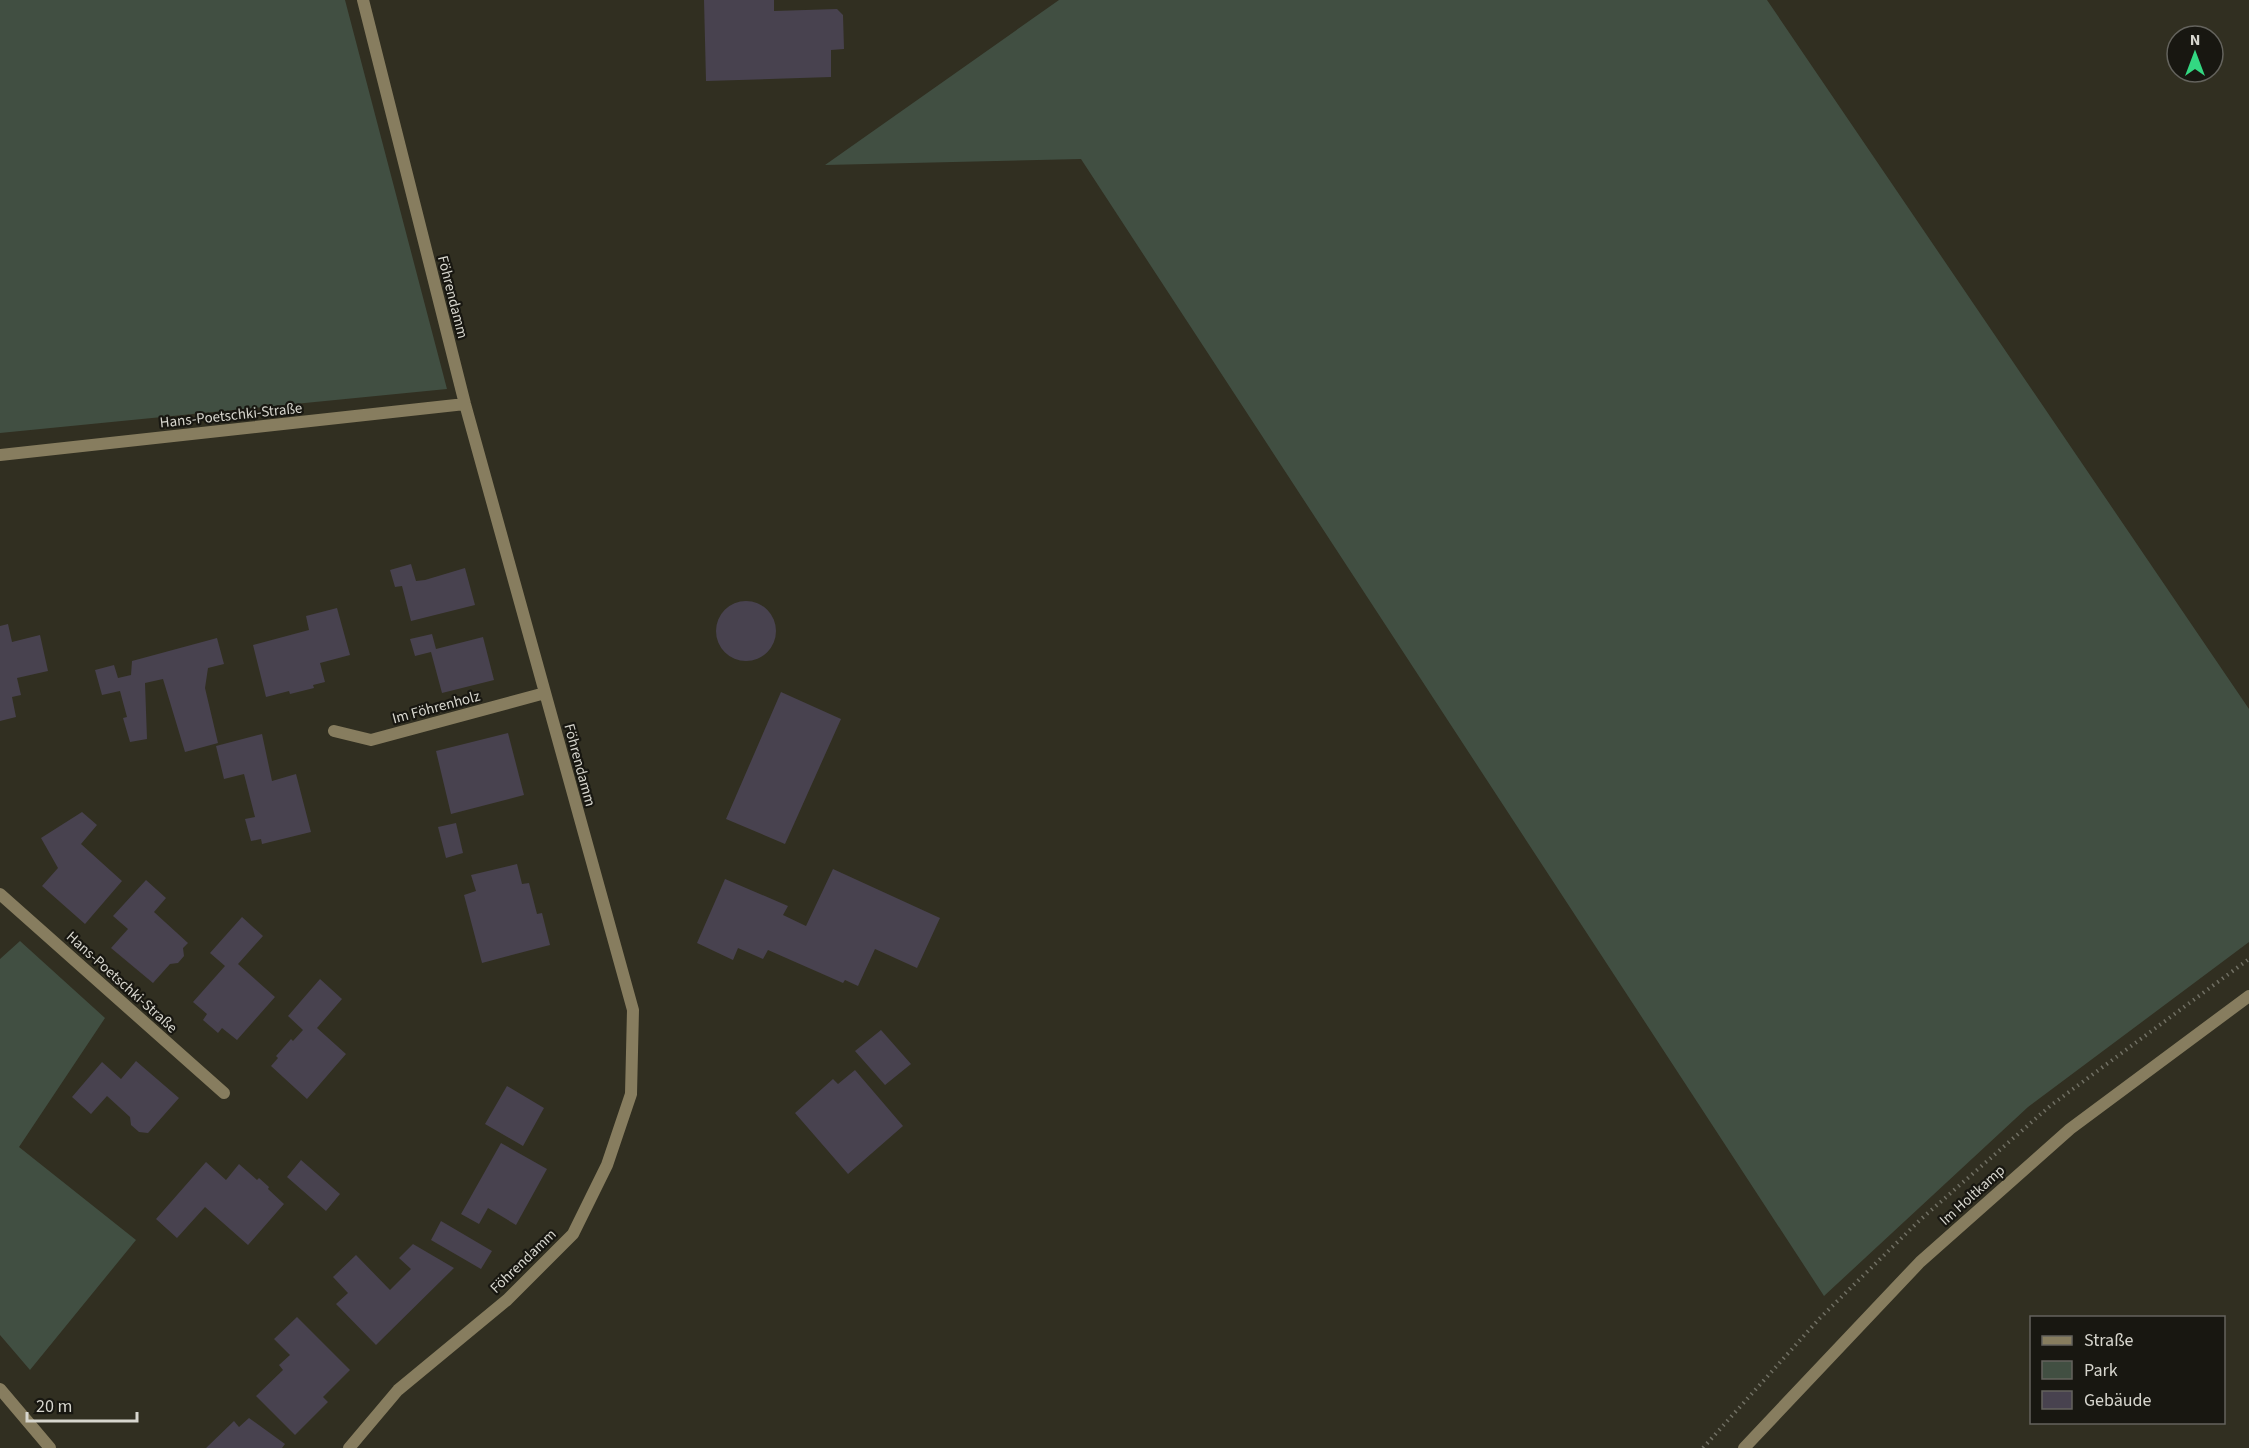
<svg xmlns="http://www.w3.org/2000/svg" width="2249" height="1448" font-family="'Source Sans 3',sans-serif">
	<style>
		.green { fill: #414f42 }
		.building { fill: #48424f }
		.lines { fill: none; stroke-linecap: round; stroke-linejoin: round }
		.path { stroke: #717064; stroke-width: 4; stroke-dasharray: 1.5 4.5; stroke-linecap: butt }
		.minor { stroke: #877d5f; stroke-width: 12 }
		.tertiary { stroke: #877d5f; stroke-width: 12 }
		.labels { text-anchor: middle; stroke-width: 4.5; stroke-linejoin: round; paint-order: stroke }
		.street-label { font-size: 15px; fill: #d7d6ce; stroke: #181711 }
	</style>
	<rect width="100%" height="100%" fill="#312f21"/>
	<!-- green -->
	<path class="green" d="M0,0H345L447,389L0,433Z
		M1059,0H1767L2249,709V942L2028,1107L1824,1296L1081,159L825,165Z
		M20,941L105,1018L19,1147L136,1240L30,1370L0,1335V959Z"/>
	<!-- building -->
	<path class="building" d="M704,0H774V11L837,9L843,15L844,49L831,50V77L706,81Z
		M411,564L416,581L425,580L465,568L475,605L411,621L402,586L395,587L390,570Z
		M716 631a30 30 0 1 1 60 0a30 30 0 1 1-60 0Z
		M337,608L350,655L320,663L325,682L313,685L314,688L290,694L289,691L266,697L253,645L309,630L306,616Z
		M8,624L12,642L40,635L48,671L17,678L21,695L12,697L16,717L0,721V626Z
		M432,634L436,649L483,637L494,680L442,693L431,652L415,656L410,639Z
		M217,638L224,664L208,668L205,688L218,743L185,752L163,679L145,683L147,739L130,742L123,718L127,717L120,691L102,695L95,670L114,665L118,678L131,675L132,661Z
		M781,692L841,719L785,844L726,819Z
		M508,733L524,795L451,814L436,751Z
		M262,734L272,781L296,774L311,832L262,844L261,839L251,841L245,819L255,817L244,774L224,779L216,746Z
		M82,812L97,825L81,844L122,881L85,924L42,886L58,868L41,838Z
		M456,823L463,853L446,858L438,827Z
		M517,864L522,884L529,883L537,914L542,913L550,945L482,963L464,895L476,891L471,875Z
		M833,869L940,918L917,968L875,949L858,986L845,980L843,983L768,950L763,959L738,948L733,960L697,943L725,879L788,906L783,915L806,926Z
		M146,880L166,898L154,912L188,943L183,948L184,956L178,963L170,964L153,983L111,948L128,929L113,916Z
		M242,917L263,936L238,964L275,997L237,1040L222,1028L218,1033L203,1020L207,1014L193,1002L225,966L210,953Z
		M320,979L342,999L317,1028L346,1054L307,1099L271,1066L278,1058L276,1056L291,1039L293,1041L303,1030L288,1016Z
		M881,1030L911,1064L885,1085L855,1051Z
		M136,1061L179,1098L148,1133L139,1132L131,1125L130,1117L107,1096L91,1114L72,1097L102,1062L121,1079Z
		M855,1070L903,1126L848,1174L795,1113L833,1079L838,1084Z
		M507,1086L544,1108L523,1146L485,1124Z
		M501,1143L547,1169L516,1225L488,1208L479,1224L461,1214Z
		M301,1160L340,1194L326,1211L287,1177Z
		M206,1162L226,1180L239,1164L257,1180L259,1178L269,1187L268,1189L284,1204L248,1245L205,1207L177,1238L156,1219Z
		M441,1221L492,1251L481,1269L431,1240Z
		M413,1244L454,1268L376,1345L336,1304L348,1293L333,1277L356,1255L390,1290L411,1269L399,1258Z
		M297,1317L350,1370L323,1397L328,1402L295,1435L256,1396L283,1370L279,1365L290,1355L274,1339Z
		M249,1418L285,1444L282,1448H206L234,1421L239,1427Z"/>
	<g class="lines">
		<!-- path -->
		<path class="path" d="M1703,1448L1819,1319L1920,1220L2050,1106L2249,959"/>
		<!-- minor -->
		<path class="minor" d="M0,455L465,404
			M334,731L371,740L545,693
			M0,894L224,1093
			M349,1448L398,1390L507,1300L573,1234L607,1165L631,1094L633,1010L465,404L363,0
			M1744,1448L1920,1262L2070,1129L2249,996"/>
		<!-- tertiary -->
		<path class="tertiary" d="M0,1389L50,1448"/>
	</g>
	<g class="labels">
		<!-- street labels -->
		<g class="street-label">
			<text transform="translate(453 297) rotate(76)" y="5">Föhrendamm</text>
			<text transform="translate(231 415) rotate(-6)" y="5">Hans-Poetschki-Straße</text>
			<text transform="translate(436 707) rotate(-15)" y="5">Im Föhrenholz</text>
			<text transform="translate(580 765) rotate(75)" y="5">Föhrendamm</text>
			<text transform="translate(122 982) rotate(42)" y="5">Hans-Poetschki-Straße</text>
			<text transform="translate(1972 1195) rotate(-42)" y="5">Im Holtkamp</text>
			<text transform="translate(523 1261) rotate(-44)" y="5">Föhrendamm</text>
		</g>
	</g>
	<!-- legend -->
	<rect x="2030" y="1316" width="195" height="108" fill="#181711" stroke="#64635d" stroke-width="1.5"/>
	<rect x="2042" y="1336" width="30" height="9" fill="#877d5f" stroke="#64635d" stroke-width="1.5"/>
	<text x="2084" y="1346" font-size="18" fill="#d7d6ce">Straße</text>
	<rect x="2042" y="1361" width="30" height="18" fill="#414f42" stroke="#64635d" stroke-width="1.5"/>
	<text x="2084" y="1376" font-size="18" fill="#d7d6ce">Park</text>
	<rect x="2042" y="1391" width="30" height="18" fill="#48424f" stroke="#64635d" stroke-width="1.5"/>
	<text x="2084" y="1406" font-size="18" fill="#d7d6ce">Gebäude</text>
	<!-- north arrow -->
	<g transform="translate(2195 54)"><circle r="28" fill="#181711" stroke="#64635d" stroke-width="1.5"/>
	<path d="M0-4.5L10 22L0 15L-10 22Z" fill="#33d882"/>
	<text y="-9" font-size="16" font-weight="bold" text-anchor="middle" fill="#d7d6ce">N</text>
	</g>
	<!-- scale -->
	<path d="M27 1412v9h110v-9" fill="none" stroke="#d7d6ce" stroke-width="3"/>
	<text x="36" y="1412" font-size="18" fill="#d7d6ce" stroke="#181711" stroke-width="4.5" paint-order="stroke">20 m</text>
</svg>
